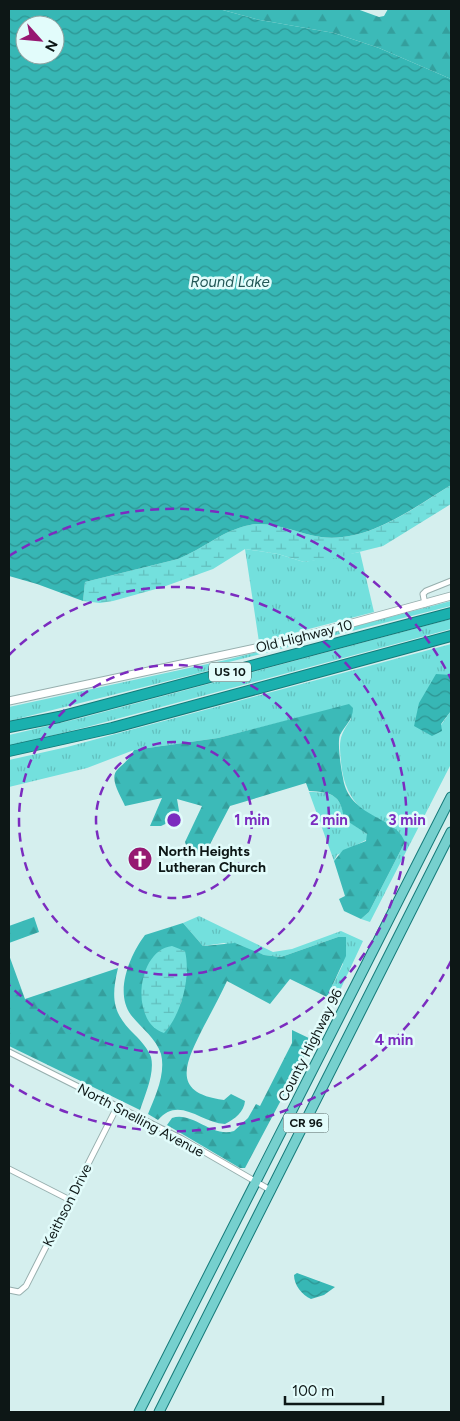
<svg xmlns="http://www.w3.org/2000/svg" width="460" height="1421" font-family="Figtree,sans-serif">
	<style>
		.grass { fill: url(#grass-tufts) }
		.forest { fill: url(#forest-firs); fill-rule: evenodd }
		.wetland { fill: url(#wetland-marsh) }
		.water { fill: url(#water-waves); fill-rule: evenodd }
		.lines { fill: none; stroke-linecap: round; stroke-linejoin: round }
		.minor-casing { stroke: #97afae; stroke-width: 7 }
		.tertiary-casing { stroke: #97afae; stroke-width: 9 }
		.primary-casing { stroke: #157a79; stroke-width: 11 }
		.motorway-casing { stroke: #157a79; stroke-width: 12 }
		.minor { stroke: #fff; stroke-width: 5 }
		.tertiary { stroke: #fff; stroke-width: 7 }
		.primary { stroke: #76d0ce; stroke-width: 9 }
		.motorway { stroke: #1ab0ae; stroke-width: 10 }
		.ring { fill: none; stroke: #7b2cbf; stroke-width: 2.5; stroke-dasharray: 9 6 }
		.labels { text-anchor: middle; stroke-width: 5; stroke-linejoin: round; paint-order: stroke }
		.shield { fill: #e2fcfb; stroke: #4d5c5b; stroke-width: 1 }
		.shield-label { font-size: 12px; font-weight: bold; fill: #0d1716 }
		.street-label { font-size: 14px; fill: #0d1716; stroke: #e2fcfb }
		.poi-label { font-size: 14px; font-weight: bold; fill: #0d1716; stroke: #e2fcfb; text-anchor: start }
		.water-label { font-size: 15px; font-style: italic; fill: #235756; stroke: #e2fcfb }
		.centre { fill: #7b2cbf; stroke: #e2fcfb; stroke-width: 2.5 }
		.ring-label { font-size: 15px; text-anchor: middle; font-weight: bold; fill: #7b2cbf; stroke: #e2fcfb; stroke-width: 5; stroke-linejoin: round; paint-order: stroke }
	</style>
	<defs>
		<pattern id="grass-tufts" width="24" height="20" patternUnits="userSpaceOnUse" patternTransform="scale(1.25)"><rect width="24" height="20" fill="#73e0dd"/><path d="M3 7l-1-3M5 7V3M7 7l1-3M15 17l-1-3M17 17v-4M19 17l1-3" fill="none" stroke="#62bfbd"/></pattern>
		<pattern id="forest-firs" width="22" height="20" patternUnits="userSpaceOnUse" patternTransform="scale(1.25)"><rect width="22" height="20" fill="#3cbab8"/><path d="M5 1l3.5 6h-7zM16 11l3.5 6h-7z" fill="#349f9d"/></pattern>
		<pattern id="wetland-marsh" width="20" height="14" patternUnits="userSpaceOnUse" patternTransform="scale(1.25)"><rect width="20" height="14" fill="#73e0dd"/><path d="M1 5h8M5 5V1M11 12h8M15 12V8" fill="none" stroke="#62bfbd"/></pattern>
		<pattern id="water-waves" width="16" height="10" patternUnits="userSpaceOnUse" patternTransform="scale(1.25)"><rect width="16" height="10" fill="#37b7b5"/><path d="M0 5q4-4 8 0t8 0" fill="none" stroke="#2d9492"/></pattern>
	</defs>
	<rect width="100%" height="100%" fill="#d5efee"/>
	<!-- grass -->
	<path class="grass" d="M245,549L278,554L304,562L360,552L374,612L259,642Z
		M451,601V606L225,663L223,667L9,721V707L226,660Z
		M451,619V629L83,728L9,746V735L81,718Z
		M451,644V675L450,674L441,725L451,711V764L370,922L361,919L369,912L405,842C372,816 345,808 341,762C339,740 339,737 351,719L349,705L218,738L134,750L87,768L9,787V760L67,747Z
		M309,792C333,792 340,795 345,819L367,834L368,839L337,855L334,861Z
		M199,916L273,952L292,949L341,931L363,941L335,1001L327,997L343,964L338,937L281,957L264,955L224,943L203,946L183,923Z"/>
	<!-- forest -->
	<path class="forest" d="M219,9H357L379,17L384,16L388,9H451V79L379,48L334,33L260,20Z
		M349,704L353,708C353,720 345,725 340,735C337,742 341,769 343,778C349,818 396,816 405,842L369,912L361,919L344,911L339,899L345,896L334,861L343,850L366,841L367,834L344,819C341,795 332,792 309,791L306,783L230,806L207,850L200,854L187,848L185,842L202,806L177,799L179,811L176,819L161,826H150L162,798L125,806C121,796 108,778 118,769C126,761 128,761 134,750L218,738Z
		M34,917L39,932L9,943V926Z
		M183,923L203,946L235,943L264,955L281,957L338,937H346V956L327,997L290,979L270,1004L227,981C220,996 212,1011 204,1026C186,1062 169,1093 224,1100L231,1094L245,1101C244,1112 235,1119 225,1124C201,1123 179,1095 158,1120L148,1114C155,1097 166,1074 161,1054C156,1038 141,1028 131,1015C114,992 130,955 145,935ZM187,972L181,1003L155,1028C139,1007 142,999 145,974Z
		M9,955L25,999L118,968C111,998 112,1013 135,1035C141,1041 148,1049 151,1057C155,1073 145,1095 140,1110L9,1046Z
		M292,1030L313,1040L245,1168H240L167,1125L172,1118C193,1111 211,1138 234,1131L248,1118L256,1104L260,1106L292,1043Z"/>
	<!-- wetland -->
	<path class="wetland" d="M451,485V504L383,546L335,558L304,562L278,554L245,549L213,569L163,587L113,601L100,603L83,601L85,582L178,559C203,549 223,530 250,525C272,520 299,534 321,537C368,543 414,508 451,485Z
		M172,946L185,951C191,976 182,1014 164,1033C129,1022 137,950 172,946Z"/>
	<!-- water -->
	<path class="water" d="M9,9H219L260,20L334,33L379,48L451,79V485C413,508 368,543 321,537C299,534 272,520 250,525C223,530 203,549 178,559L85,582L83,601L37,584L9,576ZM25,25H55V55H25Z
		M436,674L451,675V711L441,724L442,731L432,736L414,726L419,703Z
		M297,1273L335,1287L324,1295L311,1299C302,1295 294,1285 294,1275Z"/>
	<g class="lines">
		<defs>
			<path id="minor" d="M425,604L423,594L426,591L451,581
				M9,1052L182,1139L272,1191
				M9,1169L70,1200
				M9,1290L19,1292L26,1286L117,1107"/>
			<path id="tertiary" d="M9,701L283,642L451,596"/>
			<path id="primary" d="M139,1412L451,797
				M159,1412L451,832"/>
			<path id="motorway" d="M9,727L59,717L451,613
				M9,751L112,728L451,636"/>
		</defs>
		<!-- minor casing -->
		<use href="#minor" class="minor-casing"/>
		<!-- tertiary casing -->
		<use href="#tertiary" class="tertiary-casing"/>
		<!-- primary casing -->
		<use href="#primary" class="primary-casing"/>
		<!-- motorway casing -->
		<use href="#motorway" class="motorway-casing"/>
		<!-- minor -->
		<use href="#minor" class="minor"/>
		<!-- tertiary -->
		<use href="#tertiary" class="tertiary"/>
		<!-- primary -->
		<use href="#primary" class="primary"/>
		<!-- motorway -->
		<use href="#motorway" class="motorway"/>
	</g>
	<!-- distance rings -->
	<g class="ring">
		<circle cx="174" cy="820" r="78"/>
		<circle cx="174" cy="820" r="155"/>
		<path d="M9 655A233 233 0 1 1 9 985"/>
		<path d="M451 961A311 311 0 0 1 9 1084M9 556A311 311 0 0 1 451 679"/>
	</g>
	<!-- icons -->
	<defs>
		<symbol id="church-disc" viewBox="-11 -11 22 22"><circle r="9.5" fill="#961871" stroke="#e2fcfb"/><path d="M-1.2-6h2.4v3.5h3.3v2.4h-3.3V6h-2.4V-.1h-3.3v-2.4h3.3Z" fill="#fff"/></symbol>
	</defs>
	<g fill-rule="evenodd">
		<use href="#church-disc" x="126" y="845" width="28" height="28"/>
	</g>
	<g class="labels">
		<!-- shield labels -->
		<g class="shield">
			<rect x="209" y="662.5" width="42" height="19" rx="4"/>
			<rect x="283.5" y="1113.5" width="45" height="19" rx="4"/>
		</g>
		<g class="shield-label">
			<text x="230" y="676">US 10</text>
			<text x="306" y="1127">CR 96</text>
		</g>
		<!-- street labels -->
		<g class="street-label">
			<text transform="translate(304 636) rotate(-14)" y="5">Old Highway 10</text>
			<text transform="translate(310 1045) rotate(-63)" y="5">County Highway 96</text>
			<text transform="translate(141 1120) rotate(28)" y="5">North Snelling Avenue</text>
			<text transform="translate(67 1205) rotate(-63)" y="5">Keithson Drive</text>
		</g>
		<!-- poi labels -->
		<g class="poi-label">
			<text x="158" y="856">North Heights<tspan x="158" dy="16">Lutheran Church</tspan></text>
		</g>
		<!-- water labels -->
		<g class="water-label">
			<text x="230" y="287">Round Lake</text>
		</g>
	</g>
	<circle cx="174" cy="820" r="8" class="centre"/>
	<g class="ring-label">
		<text x="252" y="825">1 min</text>
		<text x="329" y="825">2 min</text>
		<text x="407" y="825">3 min</text>
		<text x="394" y="1045">4 min</text>
	</g>
	<!-- border -->
	<rect width="460" height="1421" fill="none" stroke="#0d1716" stroke-width="20"/>
	<!-- north arrow -->
	<g transform="translate(40 40) rotate(117)"><circle r="24" fill="#e2fcfb" stroke="#8da09f"/>
	<path d="M0-4L9 19L0 12L-9 19Z" fill="#961871"/>
	<text y="-8" font-size="14" font-weight="bold" text-anchor="middle" fill="#0d1716">N</text>
	</g>
	<!-- scale -->
	<path d="M285 1396v8h98v-8" fill="none" stroke="#0d1716" stroke-width="2.5"/>
	<text x="292" y="1396" font-size="15" fill="#0d1716" stroke="#e2fcfb" stroke-width="4" paint-order="stroke">100 m</text>
</svg>
